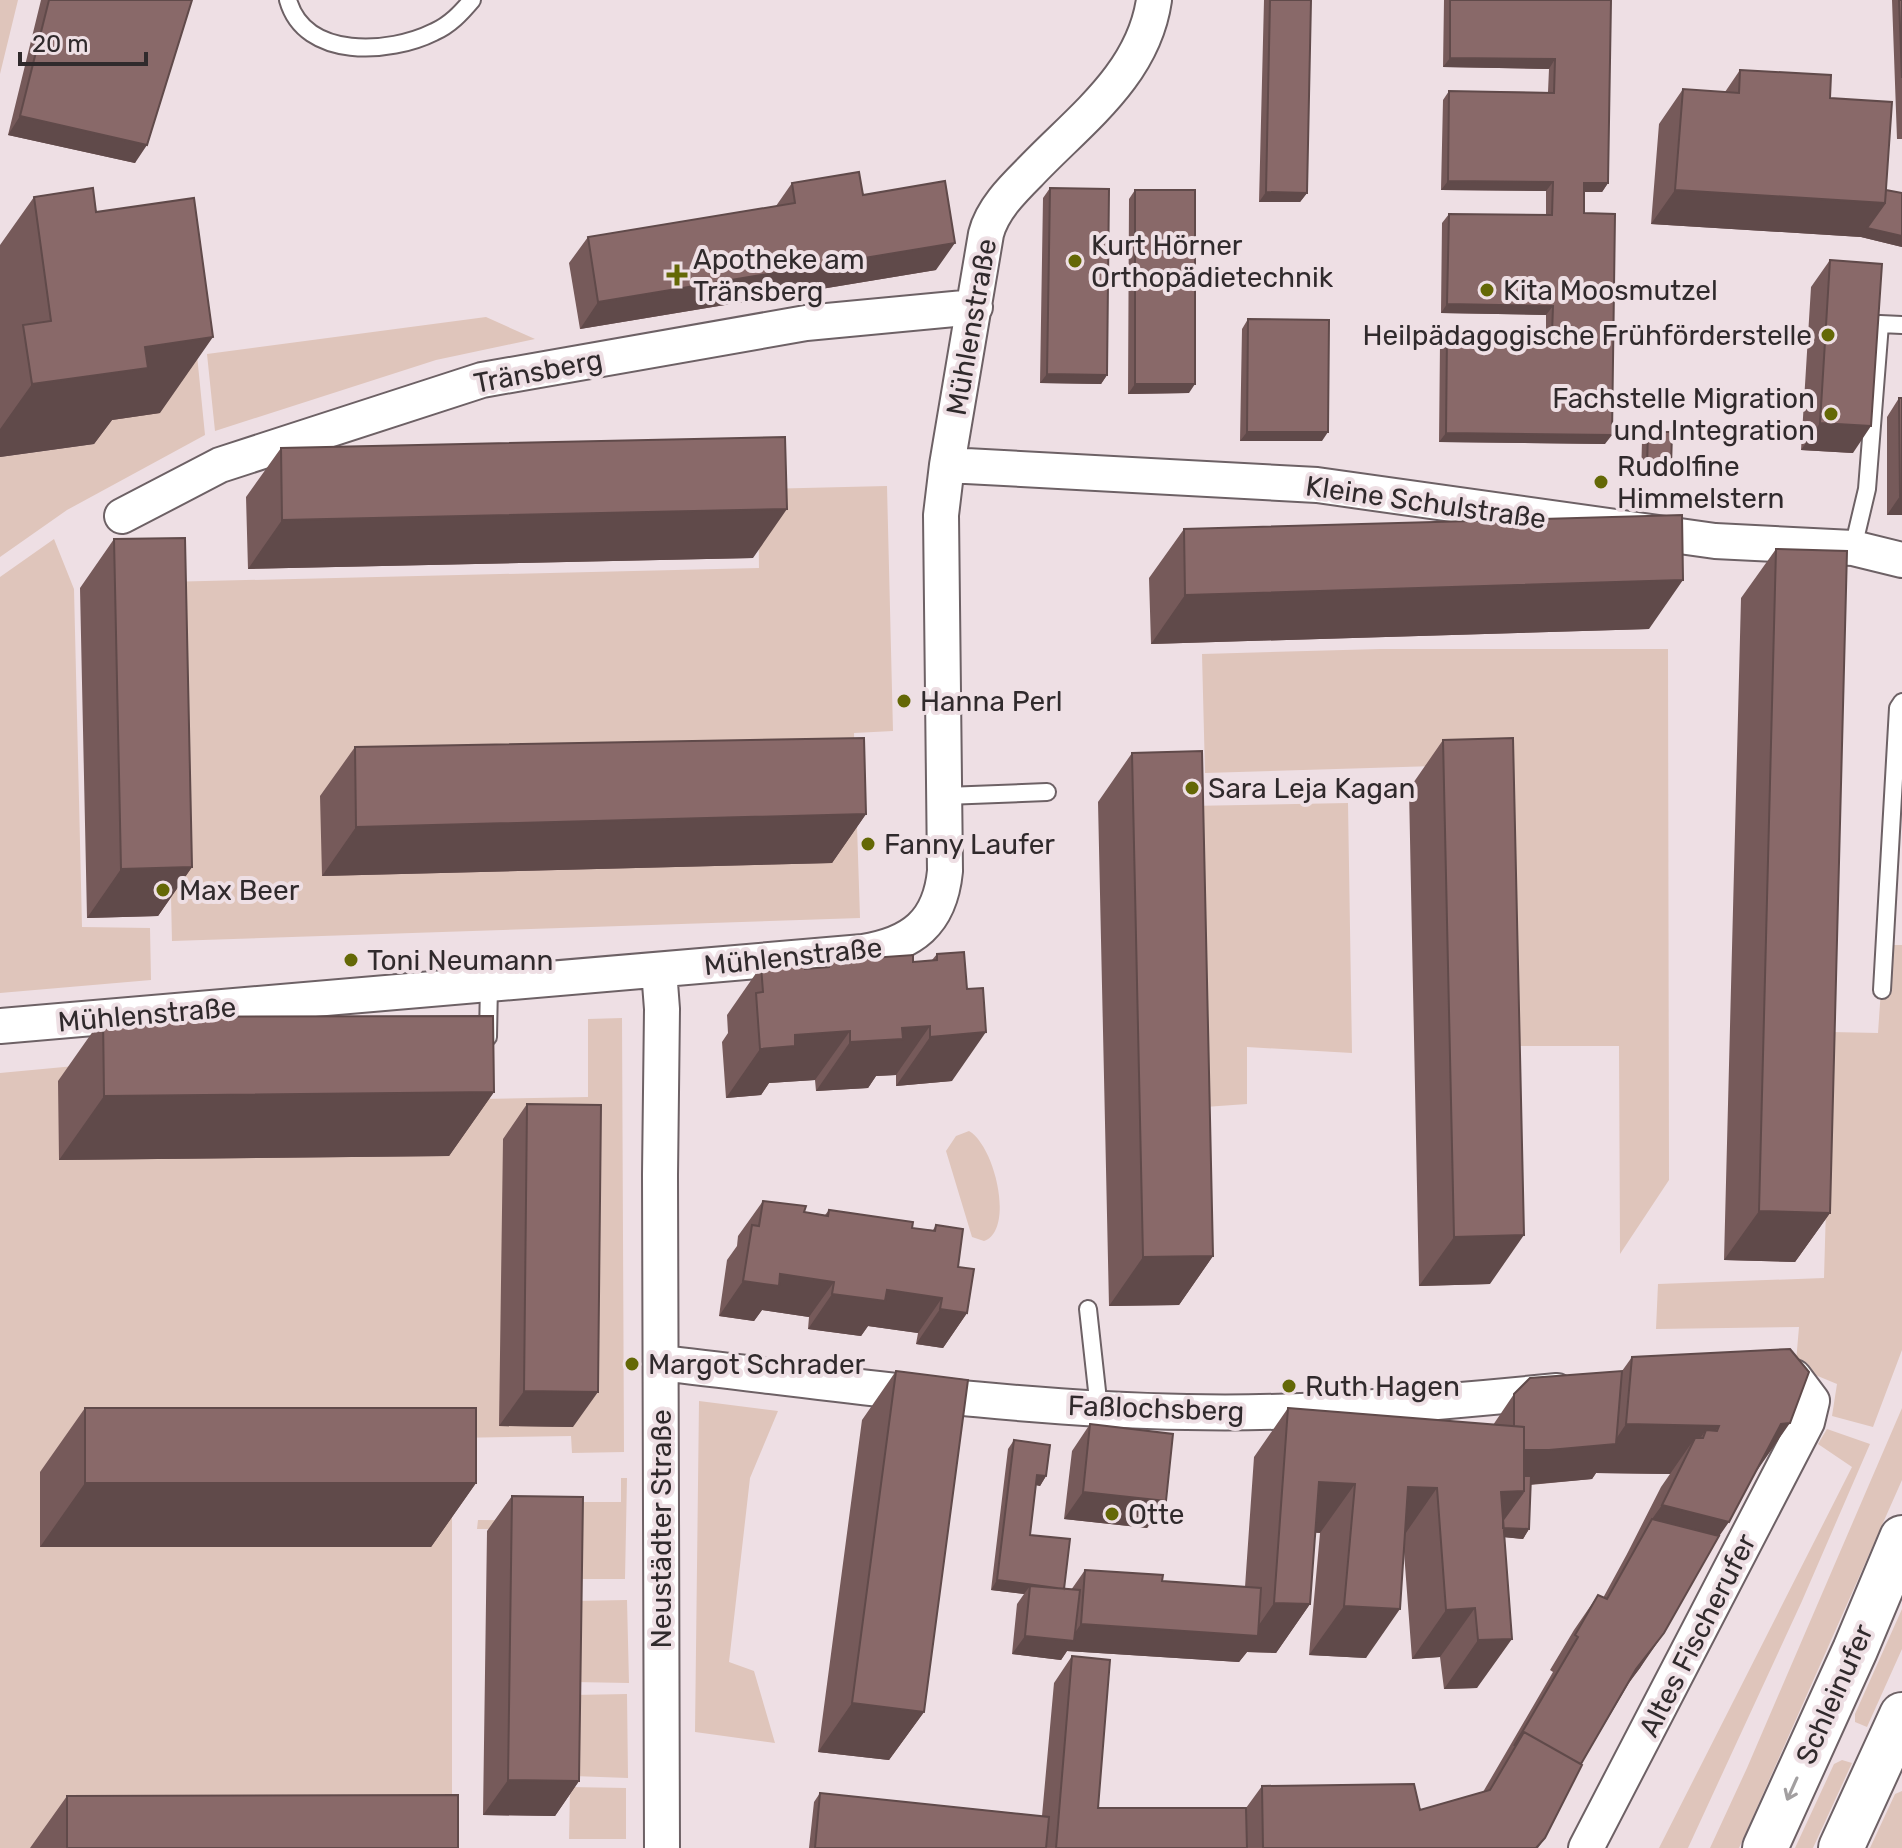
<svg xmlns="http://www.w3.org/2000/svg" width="1902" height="1848" font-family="Rubik,sans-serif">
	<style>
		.green { fill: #dfc5bb }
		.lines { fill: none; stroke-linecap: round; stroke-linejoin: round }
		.service-casing { stroke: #6d6165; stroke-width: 20 }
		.minor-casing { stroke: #6d6165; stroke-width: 38 }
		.secondary-casing { stroke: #6d6165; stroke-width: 48 }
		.service { stroke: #fff; stroke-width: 16 }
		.minor { stroke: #fff; stroke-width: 34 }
		.secondary { stroke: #fff; stroke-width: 44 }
		.wall { fill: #765a5a }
		.shaded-wall { fill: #604a4a }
		.building { fill: #896969; stroke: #604a4a; stroke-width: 2 }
		.oneway { stroke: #a29fa0 }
		.poi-dot { fill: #646806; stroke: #eedfe4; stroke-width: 3 }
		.labels { text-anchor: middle; stroke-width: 8; stroke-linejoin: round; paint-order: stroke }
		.poi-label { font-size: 28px; fill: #302a2c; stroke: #eedfe4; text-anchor: start }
		.street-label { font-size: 28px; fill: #302a2c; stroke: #eedfe4 }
	</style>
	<rect width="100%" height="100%" fill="#eedfe4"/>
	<!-- green -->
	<path class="green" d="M0,0H18L0,74Z
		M189,275L205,435L67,510L0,557V457L94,444Z
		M486,317L535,339L436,360L215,431L207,354Z
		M887,486L893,731L854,733L860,918L172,941L164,582L759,568L758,489Z
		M54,539L74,589L82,927L150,928L151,980L0,993V577Z
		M1380,649H1668L1669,1180L1620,1254L1619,1046H1502V764L1205,773L1202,654Z
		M1348,803L1352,1053L1247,1047V1104L1191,1108L1188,806Z
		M1884,945H1902V1350L1873,1427L1832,1416L1837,1384L1808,1372L1796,1362L1799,1327L1656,1329L1658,1284L1824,1278L1831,1032L1878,1033Z
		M622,1018L624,1452L572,1453L571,1436L452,1438V1809L440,1848H0V1073L480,1028V1099L588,1097V1019Z
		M969,1131C995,1146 1015,1230 984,1241L972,1237L946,1151L956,1136Z
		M699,1401L778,1411L750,1478L729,1662L754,1671L775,1743L695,1732Z
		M1902,1408V1480L1739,1848H1710L1747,1768Z
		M1827,1429L1870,1444L1802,1601L1688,1848H1659L1852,1467L1818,1444Z
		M621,1478H627L625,1579H568V1529H477L478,1520L570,1521L572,1502H621Z
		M627,1600L629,1683L574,1682L573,1601Z
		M1902,1609V1649L1867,1727L1855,1722V1714Z
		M627,1694L628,1778L573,1776V1695Z
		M1842,1760L1852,1763L1813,1848H1795L1834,1764Z
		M570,1787L626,1788V1839H569Z
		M1902,1791V1848H1870L1895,1794Z"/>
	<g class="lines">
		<defs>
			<path id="service" d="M288,0C305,60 390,54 434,32C450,25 461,13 472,0
				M1853,548L1867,489L1880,324L1902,325
				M945,796L1047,792
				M1882,990L1898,708L1902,702
				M488,1037L489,984
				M1088,1309L1099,1409"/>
			<path id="minor" d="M947,465L1317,485L1715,541L1853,548L1902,560
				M122,516L220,465L482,380L806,323L975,307
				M659,970L662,1009L660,1175L662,1848
				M0,1026L863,952C912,944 940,923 945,871L941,515L947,465L986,234C992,210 1012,190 1029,173C1078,121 1143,76 1154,0
				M661,1363C836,1383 1009,1409 1187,1412C1310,1415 1434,1403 1557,1391
				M1586,1848L1807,1422L1812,1401L1794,1377L1765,1379"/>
			<path id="secondary" d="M1765,1848L1855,1650L1902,1538
				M1841,1848L1902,1715"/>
		</defs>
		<!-- service casing -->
		<use href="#service" class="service-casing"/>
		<!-- minor casing -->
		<use href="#minor" class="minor-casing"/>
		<!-- secondary casing -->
		<use href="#secondary" class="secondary-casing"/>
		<!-- service -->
		<use href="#service" class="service"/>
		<!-- minor -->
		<use href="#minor" class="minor"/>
		<!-- secondary -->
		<use href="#secondary" class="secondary"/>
	</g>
	<!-- wall -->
	<path class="wall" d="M41,0H192L135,163L8,135Z
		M1264,0H1311L1307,193L1300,202H1259Z
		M1444,0H1611L1608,183L1602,192H1584V213L1605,444L1439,442L1440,342L1447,333L1546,334V315L1441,313L1442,223L1449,214L1546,215V191L1441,190L1443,100L1449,91L1548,92L1549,69L1443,67Z
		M1892,0H1902V139H1897Z
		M1740,70L1830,98L1886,190L1902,193V247L1861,237L1651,224L1659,124L1683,89L1725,92Z
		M792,183L863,195L936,270L580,329L569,263L588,237L776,206Z
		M1050,188L1107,375L1101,384L1040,383L1043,198Z
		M1135,190L1189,393L1128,394L1129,199Z
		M34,197L96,212L160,413L112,420L94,444L0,457V245Z
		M1830,260L1853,453L1801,450L1811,287Z
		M1248,319L1322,441H1240L1242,329Z
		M1902,386V515H1887V417L1899,398H1902Z
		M1648,432L1665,477H1641L1642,441Z
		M281,448L753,558L248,569L246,497Z
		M1184,529L1649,629L1151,644L1149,578Z
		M114,539L192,867L158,916L87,918L80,588Z
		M1776,549L1830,1213L1795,1262L1724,1260L1741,598Z
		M1443,740L1490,1284L1419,1286L1409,789Z
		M355,747L866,814L832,863L322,876L320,796Z
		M1132,753L1213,1256L1179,1305L1109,1306L1098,802Z
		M937,954L952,1081L896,1086V1075L876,1076L868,1088L816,1091L815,1080L769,1083L761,1095L726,1098L722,1042L728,1033L727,1015L761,966L805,969L824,968L829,961L913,962L932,960Z
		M103,1017L494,1092L449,1156L59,1160L58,1081Z
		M527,1104L573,1427L499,1426L503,1139Z
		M763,1201L804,1212L825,1215L829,1210L912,1228L933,1230L936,1225L958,1267L967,1313L943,1348L916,1344L918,1333L868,1326L861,1336L808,1329L809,1317L762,1310L754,1321L719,1316L727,1260L737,1246L738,1236Z
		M1790,1349L1756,1472L1719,1536L1640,1668L1629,1683L1581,1764L1545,1838L1538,1848H809L814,1802L820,1793L1042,1816L1054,1683L1072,1656L1098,1808H1246L1262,1786L1420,1810L1483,1792L1553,1672L1550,1670L1574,1630L1598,1595L1603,1598L1627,1554L1661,1487L1670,1474L1596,1473L1592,1479L1530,1485L1529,1529L1523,1539L1504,1537L1477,1688L1444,1689L1440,1657L1412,1659L1404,1552L1366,1658L1309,1655L1320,1533L1315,1532L1310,1604L1276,1653L1247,1652L1239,1662L1067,1651L1061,1660L1012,1654L1017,1604L1024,1594L991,1590L1008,1449L1014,1440L1046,1476L1040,1486L1036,1485L1030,1535L1064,1589L1071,1590L1085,1570L1162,1581L1245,1587L1254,1457L1288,1408L1493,1425L1514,1394L1622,1371L1632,1357Z
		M896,1371L924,1712L889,1760L818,1752L862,1420Z
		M85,1408L476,1483L431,1547H40V1472Z
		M1090,1424L1166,1501L1147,1528L1064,1519L1072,1451Z
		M512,1496L579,1781L555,1816L483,1815L487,1531Z
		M67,1796L458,1848H30Z"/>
	<!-- shaded-wall -->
	<path class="shaded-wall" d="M1450,58L1555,59L1549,69L1443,67Z
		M20,116L147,145L135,163L8,135Z
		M1448,181L1553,182L1546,191L1441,190Z
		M1584,183H1608L1602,192H1578Z
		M1675,190L1885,203L1902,236V247L1861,237L1651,224Z
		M1266,192L1307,193L1300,202H1259Z
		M955,243L936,270L580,329L598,302Z
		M1447,304L1553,306L1546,315L1441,313Z
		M213,337L160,413L112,420L94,444L0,457V429L32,384L145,347Z
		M1047,374L1107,375L1101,384L1040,383Z
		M1135,384H1195L1189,393L1128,394Z
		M1820,423L1871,426L1853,453L1801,450Z
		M1247,432H1328L1322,441H1240Z
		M1446,433L1612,435L1605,444L1439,442Z
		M1647,467L1671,468L1665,477H1641Z
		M1900,496H1902V515H1887Z
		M787,509L753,558L248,569L282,520Z
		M1683,580L1649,629L1151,644L1185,595Z
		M866,814L832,863L322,876L356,827Z
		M192,867L158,916L87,918L121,869Z
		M930,1026L896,1075L876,1076L868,1088L816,1091L850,1042L902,1028Z
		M850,1031L815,1080L769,1083L761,1095L726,1098L760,1049L795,1035Z
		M986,1032L952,1081L896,1086L930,1037Z
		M494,1092L449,1156L59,1160L104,1096Z
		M1759,1211L1830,1213L1795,1262L1724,1260Z
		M1524,1235L1490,1284L1419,1286L1454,1237Z
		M1213,1256L1179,1305L1109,1306L1143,1257Z
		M780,1274L834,1282L809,1317L762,1310L754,1321L719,1316L743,1281Z
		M887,1290L942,1298L918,1333L868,1326L861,1336L808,1329L832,1294Z
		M940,1309L967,1313L943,1348L916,1344Z
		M524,1391L598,1392L573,1427L499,1426Z
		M1790,1423L1756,1472L1781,1424Z
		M1626,1424L1719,1426L1685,1475L1706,1430L1682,1465L1695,1438L1670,1474L1596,1473L1592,1479L1524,1485L1514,1450L1612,1445Z
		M1037,1475L1046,1476L1040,1486L1031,1484Z
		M1319,1482L1355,1484L1320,1533L1285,1531Z
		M85,1483H476L431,1547H40Z
		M1408,1487L1437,1488L1403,1537Z
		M1524,1491L1529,1529L1523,1539L1492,1536L1501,1492Z
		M1083,1492L1166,1501L1147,1528L1064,1519Z
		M1662,1505L1729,1522L1695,1571L1652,1519L1627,1554Z
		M997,1580L1064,1589L1030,1586L1024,1594L991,1590Z
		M1274,1603L1310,1604L1276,1653L1247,1652L1239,1662L1067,1651L1061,1660L1012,1654L1025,1636L1069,1641L1081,1624L1252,1635Z
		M1344,1606L1400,1609L1366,1658L1309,1655Z
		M1475,1608L1440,1657L1412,1659L1446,1610Z
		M1664,1633L1640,1668L1612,1704L1636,1669Z
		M1512,1639L1477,1688L1444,1689L1478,1640Z
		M852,1703L924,1712L889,1760L818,1752Z
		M508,1780L579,1781L555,1816L483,1815Z"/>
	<!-- building -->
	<path class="building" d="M49,0H192L147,145L20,116Z
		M1270,0H1311L1307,193L1266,192Z
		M1450,0H1611L1608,183H1584V213L1615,214L1612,435L1446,433L1447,333L1552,334L1553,306L1447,304L1449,214L1552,215L1553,182L1448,181L1449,91L1554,93L1555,59L1450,58Z
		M1899,0H1902V78Z
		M1740,70L1831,75L1830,98L1892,102L1885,203L1675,190L1683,89L1739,93Z
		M859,172L863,195L945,181L955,243L598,302L588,237L795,203L792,183Z
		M93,188L96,212L194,198L213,337L145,347L148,368L32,384L23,325L51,321L34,197Z
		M1050,188L1109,189L1107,375L1047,374Z
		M1135,190H1195V384H1135Z
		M1886,190L1902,193V236L1867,228L1885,203Z
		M1830,260L1882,264L1871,426L1820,423Z
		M1248,319L1329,320L1328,432H1247Z
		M1899,398H1902V496H1900Z
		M1648,432H1672L1671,468L1647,467Z
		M785,437L787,509L282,520L281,448Z
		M1682,515L1683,580L1185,595L1184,529Z
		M185,538L192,867L121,869L114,539Z
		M1776,549L1847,551L1830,1213L1759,1211Z
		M864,738L866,814L356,827L355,747Z
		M1513,738L1524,1235L1454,1237L1443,740Z
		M1202,751L1213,1256L1143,1257L1132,753Z
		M964,952L967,989L983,988L986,1032L930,1037V1026L902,1028L903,1039L850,1042V1031L795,1035V1046L760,1049L756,993L763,992L761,966L805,963V969L829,967V961L913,955V962L937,960V954Z
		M493,1016L494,1092L104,1096L103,1017Z
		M527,1104L601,1105L598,1392L524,1391Z
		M763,1201L806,1206L804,1212L828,1216L829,1210L913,1222L912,1228L935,1231L936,1225L963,1229L958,1267L974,1269L967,1313L940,1309L942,1298L887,1290L885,1301L832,1294L834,1282L780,1274L779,1286L743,1281L752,1225L759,1226Z
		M1790,1349L1809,1372L1790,1423L1781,1424L1729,1522L1662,1505L1695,1438H1703L1706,1430L1717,1431L1719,1426L1626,1424L1632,1357Z
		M896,1371L968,1380L924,1712L852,1703Z
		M1622,1371L1616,1444L1549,1450H1524V1427L1514,1426V1394L1530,1378Z
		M85,1408H476V1483H85Z
		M1288,1408L1524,1427V1491L1501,1492L1512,1639L1478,1640L1475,1608L1446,1610L1437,1488L1408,1487L1400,1609L1344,1606L1355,1484L1319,1482L1310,1604L1274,1603Z
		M1090,1424L1173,1434L1166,1501L1083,1492Z
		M1014,1440L1050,1445L1046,1476L1037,1475L1030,1535L1070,1539L1064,1589L997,1580Z
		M1524,1476H1531L1529,1529L1503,1528V1520L1524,1491Z
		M512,1496L583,1497L579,1781L508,1780Z
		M1652,1519L1719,1536L1664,1633L1636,1669L1581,1764L1524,1732L1514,1746L1578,1637L1575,1635L1598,1595L1607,1599Z
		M1085,1570L1163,1575L1162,1581L1261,1588L1258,1636L1081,1624Z
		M1030,1586L1080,1590L1074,1641L1025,1636Z
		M1072,1656L1110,1660L1098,1808H1246L1247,1848H1056Z
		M1524,1732L1582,1765L1545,1838L1536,1848H1263L1262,1786L1414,1784L1420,1810L1490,1790Z
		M820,1793L1049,1817L1046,1848H815Z
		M458,1795V1848H67V1796Z"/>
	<!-- one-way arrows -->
	<defs><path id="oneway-shaft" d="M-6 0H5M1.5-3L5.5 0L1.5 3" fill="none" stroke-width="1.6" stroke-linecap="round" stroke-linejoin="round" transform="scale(2)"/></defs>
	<use class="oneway" href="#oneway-shaft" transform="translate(1792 1789) rotate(114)"/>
	<!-- markers -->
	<g class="poi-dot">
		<circle cx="1075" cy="261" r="8"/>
		<path d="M673 263h8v8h8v8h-8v8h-8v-8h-8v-8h8z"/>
		<circle cx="1487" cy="290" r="8"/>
		<circle cx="1828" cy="335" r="8"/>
		<circle cx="1831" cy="414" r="8"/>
		<circle cx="1601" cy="482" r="8"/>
		<circle cx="904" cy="701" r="8"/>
		<circle cx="1192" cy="788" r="8"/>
		<circle cx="868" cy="844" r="8"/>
		<circle cx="163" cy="890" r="8"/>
		<circle cx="351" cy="960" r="8"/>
		<circle cx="632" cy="1364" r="8"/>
		<circle cx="1289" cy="1386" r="8"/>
		<circle cx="1112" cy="1514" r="8"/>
	</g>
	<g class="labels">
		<!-- poi labels -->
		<g class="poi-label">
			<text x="1091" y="255">Kurt Hörner<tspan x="1091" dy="32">Orthopädietechnik</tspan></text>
			<text x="693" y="269">Apotheke am<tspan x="693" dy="32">Tränsberg</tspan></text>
			<text x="1503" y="300">Kita Moosmutzel</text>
			<text x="1812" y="345" text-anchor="end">Heilpädagogische Frühförderstelle</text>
			<text x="1815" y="408" text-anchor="end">Fachstelle Migration<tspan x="1815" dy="32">und Integration</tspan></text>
			<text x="1617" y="476">Rudolfine<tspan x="1617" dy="32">Himmelstern</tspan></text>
			<text x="920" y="711">Hanna Perl</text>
			<text x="1208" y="798">Sara Leja Kagan</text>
			<text x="884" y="854">Fanny Laufer</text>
			<text x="179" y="900">Max Beer</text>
			<text x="367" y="970">Toni Neumann</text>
			<text x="648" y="1374">Margot Schrader</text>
			<text x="1305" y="1396">Ruth Hagen</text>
			<text x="1128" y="1524">Otte</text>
		</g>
		<!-- street labels -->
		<g class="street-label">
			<text transform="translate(971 327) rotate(-80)" y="10">Mühlenstraße</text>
			<text transform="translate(538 371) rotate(-11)" y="10">Tränsberg</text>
			<text transform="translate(1426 502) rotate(8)" y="10">Kleine Schulstraße</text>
			<text transform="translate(793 956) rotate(-6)" y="10">Mühlenstraße</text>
			<text transform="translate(147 1014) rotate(-5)" y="10">Mühlenstraße</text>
			<text transform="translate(1156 1408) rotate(2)" y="10">Faßlochsberg</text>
			<text transform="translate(661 1529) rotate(-90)" y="10">Neustädter Straße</text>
			<text transform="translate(1697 1635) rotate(-63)" y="10">Altes Fischerufer</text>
			<text transform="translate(1834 1694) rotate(-66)" y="10">Schleinufer</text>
		</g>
	</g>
	<!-- scale -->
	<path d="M20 52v12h126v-12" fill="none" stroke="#302a2c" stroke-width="4"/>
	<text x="32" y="52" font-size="24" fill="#302a2c" stroke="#eedfe4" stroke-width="6" paint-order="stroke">20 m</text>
</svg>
